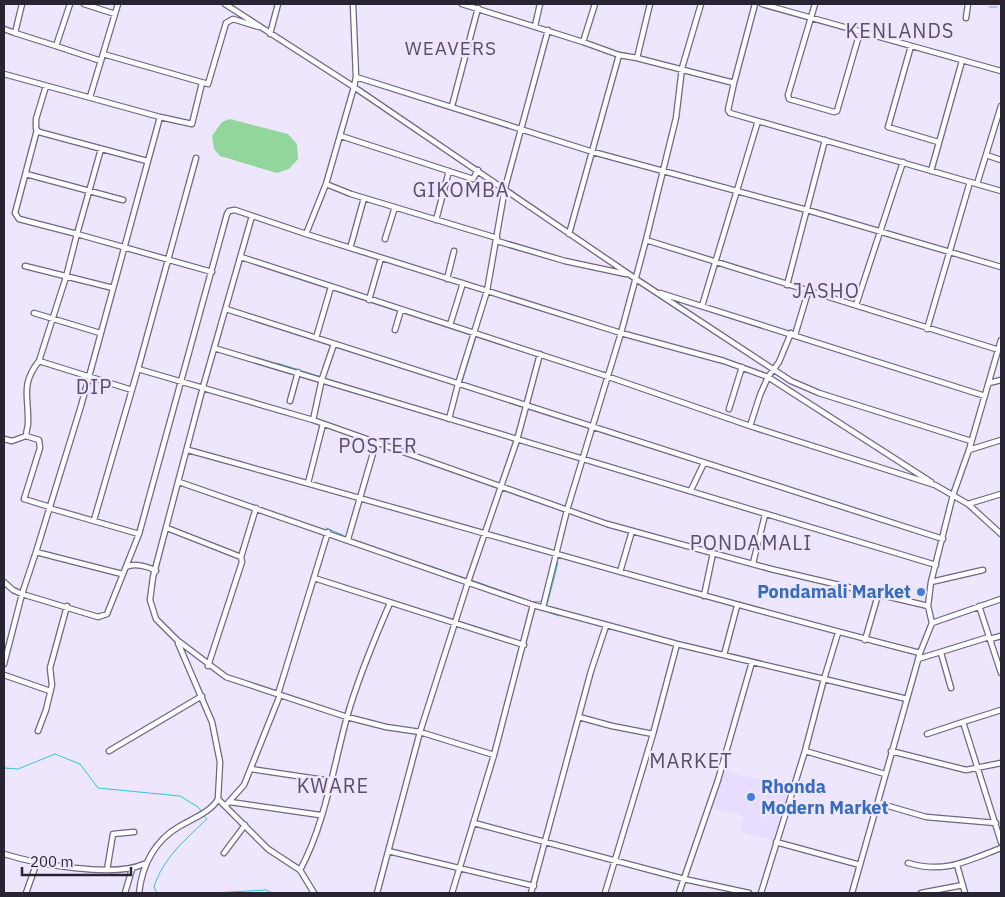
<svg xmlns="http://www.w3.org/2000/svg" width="1005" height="897" font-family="'IBM Plex Sans',sans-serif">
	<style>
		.built { fill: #e8ddff }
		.green { fill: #92d69c }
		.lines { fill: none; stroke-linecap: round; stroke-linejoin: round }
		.stream { stroke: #30c5e5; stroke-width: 1 }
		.minor-casing { stroke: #706584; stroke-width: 7 }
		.minor { stroke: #fff; stroke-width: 4.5 }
		.shop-dot { fill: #3f7fe0; stroke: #eee6fc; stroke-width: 2 }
		.labels { text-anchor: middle; stroke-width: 4.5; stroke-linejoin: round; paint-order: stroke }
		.shop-label { font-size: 18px; font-weight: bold; fill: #366cbe; stroke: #eee6fc; text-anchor: end }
		.neighbourhood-label { font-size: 19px; letter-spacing: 1px; fill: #594e6b; stroke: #eee6fc }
		.quarter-label { font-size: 20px; letter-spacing: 1px; fill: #594e6b; stroke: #eee6fc }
	</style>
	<rect width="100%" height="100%" fill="#eee6fc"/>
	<!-- built -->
	<path class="built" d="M724,771L790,787L773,841L740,831L744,816L710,808Z"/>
	<!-- green -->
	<path class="green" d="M230,119L288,134L297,144L298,159L289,169L277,173L220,156L214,149L212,136L222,122Z"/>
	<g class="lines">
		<!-- stream -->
		<path class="stream" d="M989,7H997
			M277,363L321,377
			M591,369L605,372
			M462,382L476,337
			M326,528L343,535
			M430,566L467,579
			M471,580L533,602L543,601
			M547,605L558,563
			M539,609L559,616
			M4,768L18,769L55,754L80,764L98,788L180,796L198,807L202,812
			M157,893L154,887C163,858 185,840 207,819L204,816
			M213,893L266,890L272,893"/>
		<defs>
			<path id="minor" d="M70,4L56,46L101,61
				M84,4L115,14
				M225,4L354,87L636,279L791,381L819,393L971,441
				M462,4L583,42L595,4
				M650,4L637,58L734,83L755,4
				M762,4L1001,71
				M815,4L788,95L789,99L834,112L837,111L860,32
				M966,18L968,4
				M535,26L540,4
				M4,29L15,33L22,4
				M15,33L56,46
				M270,34L278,4
				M583,42L619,55L637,58
				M911,46L888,127L938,142
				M103,54L208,84L226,23L233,19L259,27
				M4,74L160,117L81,406L36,552
				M356,77L593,152L807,210L1001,267
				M734,83L728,110L730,113L1001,191
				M46,86L36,119V129L39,132L147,161
				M90,97L118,4
				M452,106L478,8
				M160,117L192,124L202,83
				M37,130L15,213L19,219L77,234L101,149
				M341,136L473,179L478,170
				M986,155L1001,160
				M196,158L138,369L313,420L607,524L771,569L928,606
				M931,171L962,61
				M26,174L123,200
				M326,184L351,194L497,238
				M977,184L1001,106
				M252,216L203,387L153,577L150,600L156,619L177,640L226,677L347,717L386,727L420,732L494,755
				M436,220L449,171
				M306,234L621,333L724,361L768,377L779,362L791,333
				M569,234L619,55
				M385,239L395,207
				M646,240L999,350
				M497,241L565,261L626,274
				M351,245L364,198
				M241,257L609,377L750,426L935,485L968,504L1001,534
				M25,266L113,288
				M447,279L454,251
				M787,285L825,140
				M660,293L985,396
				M369,300L381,258
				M856,305L903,162
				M702,306L758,121
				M226,309L943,539
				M34,313L100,333
				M450,325L463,283
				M927,329L970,182
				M395,330L401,310
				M795,335L808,292
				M316,338L331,287
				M214,348L936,565
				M39,361C20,385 29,397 28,423C28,428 26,431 26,436L39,440L40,448L24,499L50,507
				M989,383L1001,380
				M132,390L39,361L66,277L77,234L212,272
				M290,401L298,372
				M729,409L742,367
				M449,419L458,384L487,291L505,188L548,30
				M313,420L322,379L334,344
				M750,426L760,395L768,377L931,482
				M4,439L12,441L26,436
				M188,450C432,517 674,590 920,653
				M969,450L1001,440
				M179,482L533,605L677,644L824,679L838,633
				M308,483L323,424
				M691,490L704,463
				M968,504L1001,494
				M49,508L139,534
				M94,520L138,369
				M167,528L241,557
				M348,539L376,443
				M753,563L765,515
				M126,567C134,563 148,566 156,571
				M620,572L632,531
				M314,578L524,645
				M4,582L13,590L22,594L98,617L107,614L139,534L227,214L229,211L235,210L306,234L326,184L354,87L356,77L353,4
				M931,582L983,570
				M704,596L713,553
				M979,606L1001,673
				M543,607L567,510L621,333L646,240L676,118L682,68L701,4
				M932,623L928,606L931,582L953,495L969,450L1001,340
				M990,639L1001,636
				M865,640L878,595
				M941,653L951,688
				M724,655L737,606
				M918,659L989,637
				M4,664L22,594L36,552L122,574
				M208,666L242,562L241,557L256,508
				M4,675L50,691
				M278,694L328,532
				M1001,710L963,722L1001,842
				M579,717L612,726L653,734
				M38,731L46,710L52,685L50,668L67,606
				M927,734L963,722
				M109,751L202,696
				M805,751L885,774
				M891,751L966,770L1001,763
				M251,769L331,781
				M218,799L268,849L300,870L314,893
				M230,802L320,815
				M878,803L926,817L996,823
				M226,805L244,785L280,695
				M474,823L684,879L749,893
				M776,842L860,865
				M388,851L534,886
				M224,853L245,825
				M4,854C36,864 114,878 144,864
				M908,863C945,874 967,861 1001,848
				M957,865L965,893
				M107,870L113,834L134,832
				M300,870C325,824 333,768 347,717C358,678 374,640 390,603
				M26,893L37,862
				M125,893L132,869
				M139,893C142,865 155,840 180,826C192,819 211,812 218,799L220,762L212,722L178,643
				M377,893L420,732L468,582L517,440L540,354
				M452,893L494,755L533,605
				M531,893L591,671L606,626
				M605,893L653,734L677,644
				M679,893L718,780L752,662
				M761,893L805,751L824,679L907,699
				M852,893L920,653L932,623L1001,599
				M921,893L963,885"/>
		</defs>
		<!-- minor casing -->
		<use href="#minor" class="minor-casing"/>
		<!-- minor -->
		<use href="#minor" class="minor"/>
	</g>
	<!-- markers -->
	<g class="shop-dot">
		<circle cx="921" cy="592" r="5"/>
		<circle cx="751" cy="797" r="5"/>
	</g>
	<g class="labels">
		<!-- shop labels -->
		<g class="shop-label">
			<text x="911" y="598">Pondamali Market</text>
			<text x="761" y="793" text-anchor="start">Rhonda<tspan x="761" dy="21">Modern Market</tspan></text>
		</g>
		<!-- neighbourhood labels -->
		<g class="neighbourhood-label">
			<text x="451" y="55">WEAVERS</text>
		</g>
		<!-- quarter labels -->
		<g class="quarter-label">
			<text x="900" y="38">KENLANDS</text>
			<text x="461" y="197">GIKOMBA</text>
			<text x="826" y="298">JASHO</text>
			<text x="94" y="394">DIP</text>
			<text x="378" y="453">POSTER</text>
			<text x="751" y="550">PONDAMALI</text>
			<text x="691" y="768">MARKET</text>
			<text x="333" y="793">KWARE</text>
		</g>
	</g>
	<!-- border -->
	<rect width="1005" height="897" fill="none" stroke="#292431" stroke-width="10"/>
	<!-- scale -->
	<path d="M22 867v8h109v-8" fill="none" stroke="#292431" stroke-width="2.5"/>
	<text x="30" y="867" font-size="15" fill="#292431" stroke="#eee6fc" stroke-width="4" paint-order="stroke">200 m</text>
</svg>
